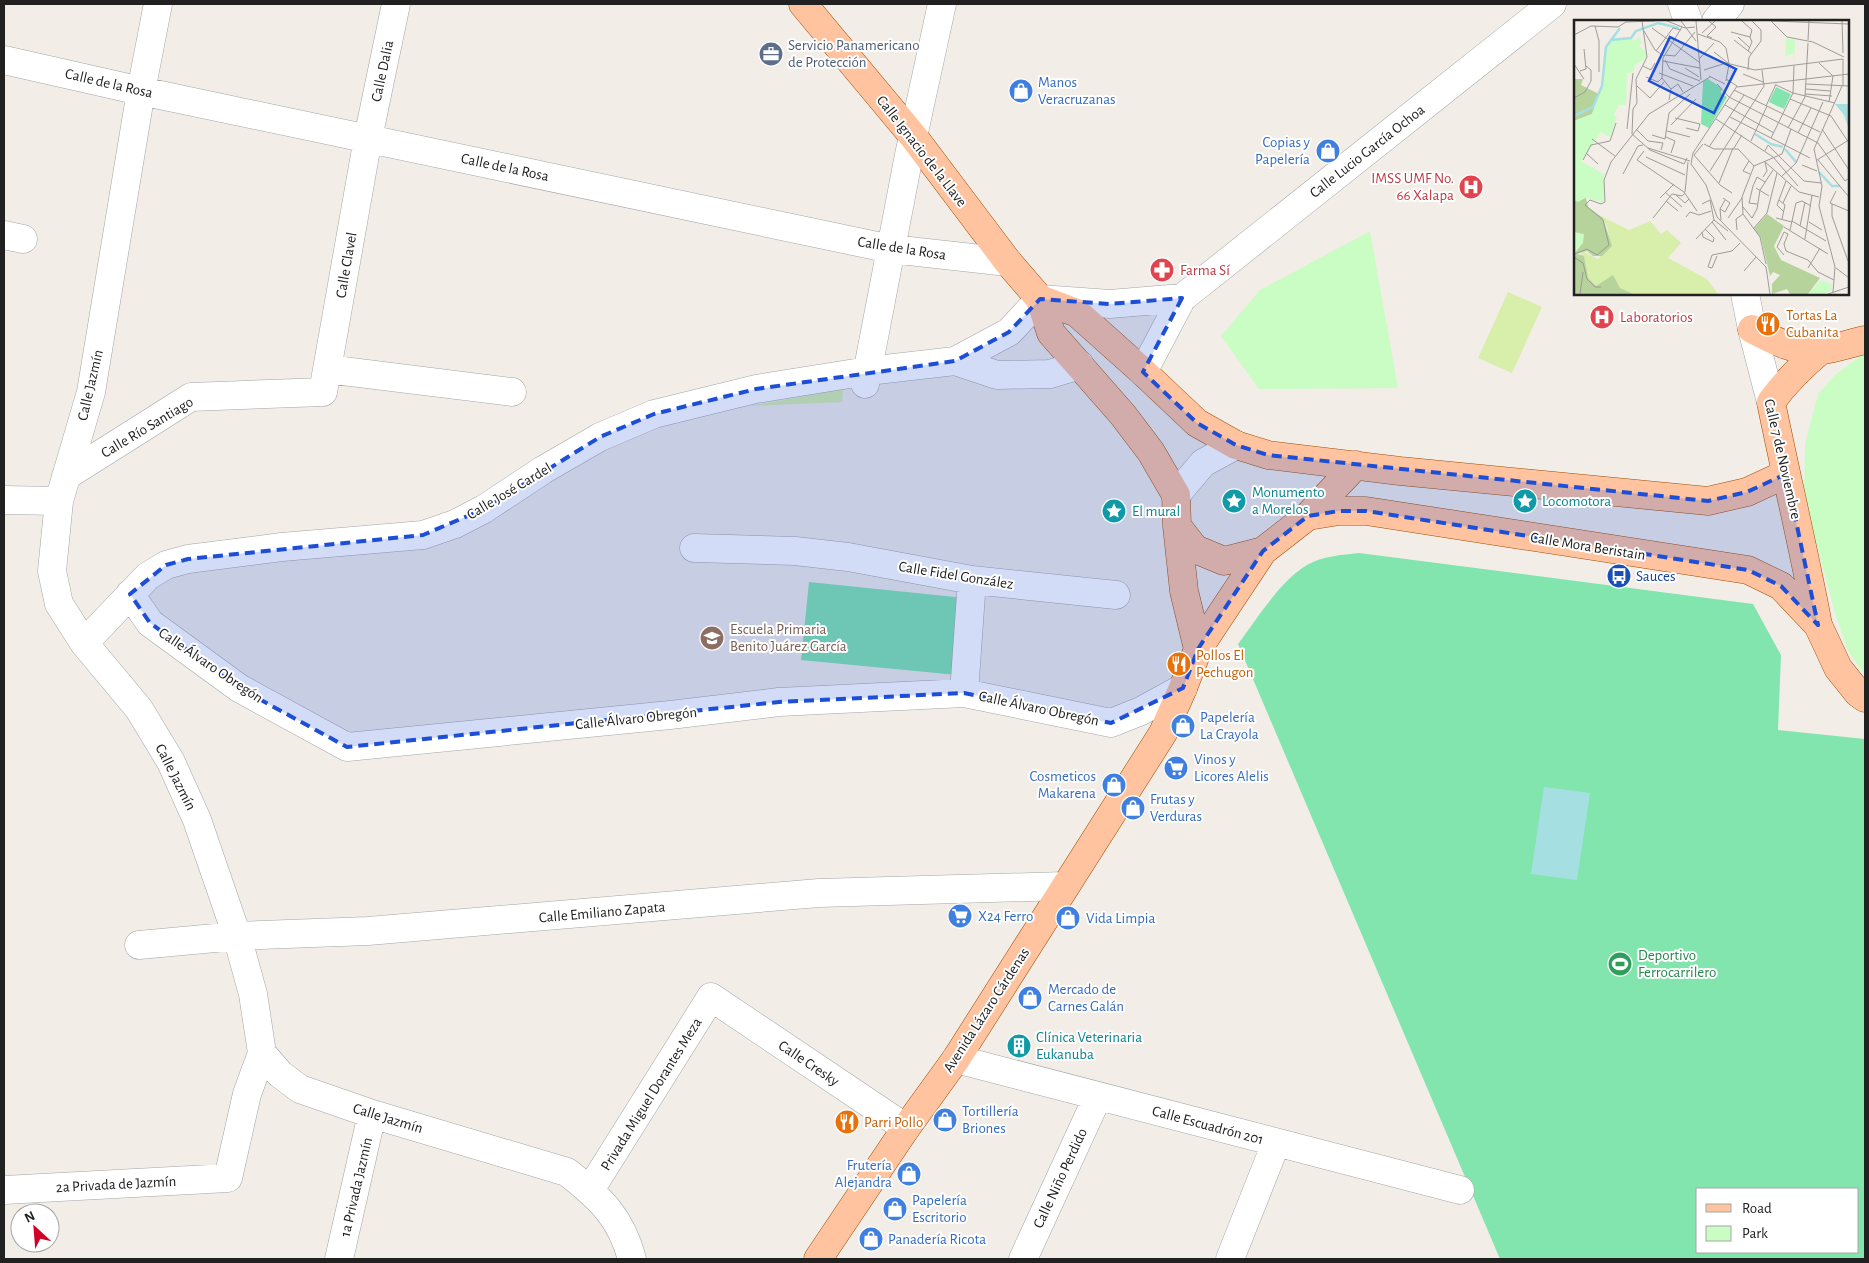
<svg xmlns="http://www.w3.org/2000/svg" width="1869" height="1263" font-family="'Alegreya Sans',sans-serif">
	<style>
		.grass { fill: #d8eeab }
		.park { fill: #c9fdc4 }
		.pitch { fill: #82e5ad; fill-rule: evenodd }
		.water { fill: #a6dfe2 }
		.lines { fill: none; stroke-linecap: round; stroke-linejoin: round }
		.minor-casing { stroke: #a5a5a5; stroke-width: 29 }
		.major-casing { stroke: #9e4d00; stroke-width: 29 }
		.minor { stroke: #fff; stroke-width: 28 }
		.major { stroke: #ffc49f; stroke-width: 28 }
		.marked { fill: #1d4ed8; fill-opacity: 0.2; stroke: #1d4ed8; stroke-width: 4; stroke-dasharray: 10 6; stroke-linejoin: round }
		.labels { text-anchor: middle; stroke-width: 4; stroke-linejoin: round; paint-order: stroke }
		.service-label { font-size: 15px; fill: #4e5e75; stroke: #fff; text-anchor: start }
		.street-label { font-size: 15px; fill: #212121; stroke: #fff }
		.shop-label { font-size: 15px; fill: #366cbe; stroke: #fff; text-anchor: start }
		.health-label { font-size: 15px; fill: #be3a42; stroke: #fff; text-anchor: start }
		.food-label { font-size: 15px; fill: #c56008; stroke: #fff; text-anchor: start }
		.culture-label { font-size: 15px; fill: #0d838f; stroke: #fff; text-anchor: start }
		.transit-label { font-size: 15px; fill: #164399; stroke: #fff; text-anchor: start }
		.education-label { font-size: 15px; fill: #785e54; stroke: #fff; text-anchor: start }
		.leisure-label { font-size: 15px; fill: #27864d; stroke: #fff; text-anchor: start }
		.inset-river { fill: none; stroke: #a6dfe2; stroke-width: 2.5 }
		.inset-road { fill: none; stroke: #9e9b98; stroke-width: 1 }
		.view { fill: #1d4ed8; fill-opacity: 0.15; stroke: #1d4ed8; stroke-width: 2.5 }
		.inset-edge { fill: none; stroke: #212121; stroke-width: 2.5 }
	</style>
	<rect width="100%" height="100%" fill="#f2ede7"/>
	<!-- grass -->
	<path class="grass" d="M1508,292L1542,307L1512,373L1478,358Z
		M843,389L842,402L749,406Z"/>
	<!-- park -->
	<path class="park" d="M1370,231L1398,388L1259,389L1221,336L1260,290Z
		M1865,354V675L1848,651L1835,613L1804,497L1805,444L1818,394L1835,375L1860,356Z"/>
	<!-- pitch -->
	<path class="pitch" d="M1359,553L1753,604L1781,655L1778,730L1865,739V1259H1500L1238,644C1257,619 1279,582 1307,565C1323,556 1341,555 1359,553ZM1698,1189H1858V1252H1698Z
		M809,582L965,598L957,675L801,660Z"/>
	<!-- water -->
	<path class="water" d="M1544,787L1590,793L1577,880L1531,874Z"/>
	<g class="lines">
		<defs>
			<path id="minor" d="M158,4L141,91L91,392L59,501L52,571L59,604L84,643L139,709L171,762L197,820L237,936L253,994L262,1053L280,1074L300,1089L372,1114L567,1172C600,1198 621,1217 632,1259
				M1682,4L1688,21
				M1716,21L1730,4
				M4,60L141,91L891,249L1008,262
				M4,235L23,239
				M1745,294L1752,329L1771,402
				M955,361L997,375L1050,374L1080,365
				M327,369L512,392
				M1143,372L1182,298L1552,4
				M865,384L909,155L942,4
				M66,476L191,397L323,392L368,138L396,4
				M1176,495L1203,463L1236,445
				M4,500L59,501
				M694,548L795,551L848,557L972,580L1116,595
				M130,594L150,623L239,688L347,747L670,715L779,702L964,693L1111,723L1141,711L1183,688
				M84,643L148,576L166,565L188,559L282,547L423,535L455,524L484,509L543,470L600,437L654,414L756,389L868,371L955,361L1009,332L1040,299L1110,304L1182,298
				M964,693L972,580
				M139,945L237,936L368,931L819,893L1065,886
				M956,1059L1460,1190
				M4,1190L228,1178L247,1094L262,1053
				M590,1190L711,997L906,1128
				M339,1259L372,1114
				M1023,1259L1098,1096
				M1230,1259L1276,1143"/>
			<path id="major" d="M803,4L913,136L1008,262L1040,299L1051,333L1123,415L1151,452L1176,495L1177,526L1184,591L1198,649
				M1040,299L1077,313L1143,372L1197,423L1236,445L1268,455L1400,471L1708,501L1747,492L1786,474
				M1752,329C1773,340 1799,354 1823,350C1837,348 1851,343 1865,340
				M1308,516L1339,511H1366L1748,570L1781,586L1818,625L1838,668L1858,693L1865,698
				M1177,526L1195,549L1224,561L1263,551
				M1818,625C1804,550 1786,476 1771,402C1786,381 1802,366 1821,350
				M818,1259L906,1128L956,1059L1163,733L1183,688L1198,649L1263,551L1308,516L1356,465"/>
		</defs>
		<!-- minor casing -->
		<use href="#minor" class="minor-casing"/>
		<!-- major casing -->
		<use href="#major" class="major-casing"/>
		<!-- minor -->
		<use href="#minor" class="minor"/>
		<!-- major -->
		<use href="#major" class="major"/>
	</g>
	<!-- marked area -->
	<path class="marked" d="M1182,298L1143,372L1197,423L1236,445L1268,455L1708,501L1747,492L1786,474L1818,625L1781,586L1748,570L1366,511H1339L1308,516L1263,551L1198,649L1183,688L1111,723L964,693L779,702L347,747L239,688L150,623L130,594L166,565L188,559L423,535L484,509L600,437L654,414L756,389L955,361L1009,332L1040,299L1110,304Z"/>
	<!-- icons -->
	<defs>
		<symbol id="office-disc" viewBox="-11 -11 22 22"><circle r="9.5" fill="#5c6f8a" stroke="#fff"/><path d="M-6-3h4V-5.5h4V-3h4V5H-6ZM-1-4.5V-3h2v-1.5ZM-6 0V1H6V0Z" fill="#fff"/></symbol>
		<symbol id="shop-disc" viewBox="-11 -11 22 22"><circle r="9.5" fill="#3f7fe0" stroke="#fff"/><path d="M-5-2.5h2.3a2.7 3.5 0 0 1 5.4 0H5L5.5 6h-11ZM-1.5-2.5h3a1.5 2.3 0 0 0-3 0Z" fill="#fff"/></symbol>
		<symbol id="hospital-disc" viewBox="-11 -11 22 22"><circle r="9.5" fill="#e0444e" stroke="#fff"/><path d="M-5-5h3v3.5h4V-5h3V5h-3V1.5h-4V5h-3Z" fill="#fff"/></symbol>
		<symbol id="pharmacy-disc" viewBox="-11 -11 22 22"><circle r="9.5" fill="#e0444e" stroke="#fff"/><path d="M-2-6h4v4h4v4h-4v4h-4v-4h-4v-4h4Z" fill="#fff"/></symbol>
		<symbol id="restaurant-disc" viewBox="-11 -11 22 22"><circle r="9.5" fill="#e8710a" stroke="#fff"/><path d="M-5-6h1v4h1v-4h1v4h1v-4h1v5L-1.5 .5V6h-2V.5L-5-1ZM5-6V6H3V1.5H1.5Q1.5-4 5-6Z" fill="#fff"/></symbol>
		<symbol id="sight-disc" viewBox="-11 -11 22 22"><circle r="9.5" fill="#0f9aa8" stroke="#fff"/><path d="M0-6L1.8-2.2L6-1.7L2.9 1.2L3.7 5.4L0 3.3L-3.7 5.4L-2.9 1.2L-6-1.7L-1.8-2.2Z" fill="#fff"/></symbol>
		<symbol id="bus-disc" viewBox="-11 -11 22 22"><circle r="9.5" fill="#1a4fb4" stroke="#fff"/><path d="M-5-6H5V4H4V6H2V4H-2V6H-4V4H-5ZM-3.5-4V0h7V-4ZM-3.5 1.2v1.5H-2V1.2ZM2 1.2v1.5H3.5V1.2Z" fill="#fff"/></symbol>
		<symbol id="school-disc" viewBox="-11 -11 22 22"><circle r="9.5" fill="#8d6e63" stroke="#fff"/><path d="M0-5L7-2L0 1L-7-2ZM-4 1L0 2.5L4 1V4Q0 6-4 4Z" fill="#fff"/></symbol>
		<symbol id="supermarket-disc" viewBox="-11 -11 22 22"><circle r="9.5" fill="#3f7fe0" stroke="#fff"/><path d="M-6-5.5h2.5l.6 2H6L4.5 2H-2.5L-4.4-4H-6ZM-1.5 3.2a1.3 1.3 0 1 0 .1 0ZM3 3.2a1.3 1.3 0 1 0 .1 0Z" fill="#fff"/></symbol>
		<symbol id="stadium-disc" viewBox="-11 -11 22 22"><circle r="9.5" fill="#2e9e5b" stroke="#fff"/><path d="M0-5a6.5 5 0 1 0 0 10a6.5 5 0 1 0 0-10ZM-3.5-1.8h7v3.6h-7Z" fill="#fff"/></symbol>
		<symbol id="building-disc" viewBox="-11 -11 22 22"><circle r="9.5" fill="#0f9aa8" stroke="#fff"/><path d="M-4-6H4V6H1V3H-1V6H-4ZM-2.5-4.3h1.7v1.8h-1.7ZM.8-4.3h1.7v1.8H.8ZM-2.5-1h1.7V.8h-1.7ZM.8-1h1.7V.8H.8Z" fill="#fff"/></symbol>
	</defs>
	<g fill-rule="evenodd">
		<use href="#office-disc" x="757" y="40" width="28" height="28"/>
		<use href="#shop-disc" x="1007" y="77" width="28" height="28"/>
		<use href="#shop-disc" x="1314" y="137" width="28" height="28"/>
		<use href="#hospital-disc" x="1457" y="173" width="28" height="28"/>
		<use href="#pharmacy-disc" x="1148" y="256" width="28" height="28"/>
		<use href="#hospital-disc" x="1588" y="303" width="28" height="28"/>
		<use href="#restaurant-disc" x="1754" y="310" width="28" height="28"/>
		<use href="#sight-disc" x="1220" y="487" width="28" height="28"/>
		<use href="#sight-disc" x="1511" y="487" width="28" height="28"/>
		<use href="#sight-disc" x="1100" y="497" width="28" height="28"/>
		<use href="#bus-disc" x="1605" y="562" width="28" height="28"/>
		<use href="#school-disc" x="698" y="624" width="28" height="28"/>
		<use href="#restaurant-disc" x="1165" y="650" width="28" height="28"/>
		<use href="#shop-disc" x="1169" y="712" width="28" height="28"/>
		<use href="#supermarket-disc" x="1162" y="754" width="28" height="28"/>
		<use href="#shop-disc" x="1100" y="771" width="28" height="28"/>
		<use href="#shop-disc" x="1119" y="794" width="28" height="28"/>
		<use href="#supermarket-disc" x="946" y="902" width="28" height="28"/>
		<use href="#shop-disc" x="1054" y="904" width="28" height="28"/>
		<use href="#stadium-disc" x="1606" y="950" width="28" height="28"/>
		<use href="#shop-disc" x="1016" y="984" width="28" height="28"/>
		<use href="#building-disc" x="1005" y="1032" width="28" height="28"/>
		<use href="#shop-disc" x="931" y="1106" width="28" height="28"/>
		<use href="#restaurant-disc" x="833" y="1108" width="28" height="28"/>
		<use href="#shop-disc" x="895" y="1160" width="28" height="28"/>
		<use href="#shop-disc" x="881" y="1195" width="28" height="28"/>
		<use href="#shop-disc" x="857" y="1225" width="28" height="28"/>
	</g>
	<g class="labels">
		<!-- service labels -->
		<g class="service-label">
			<text x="788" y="50">Servicio Panamericano<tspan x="788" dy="17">de Protección</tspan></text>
		</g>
		<!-- street labels -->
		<g class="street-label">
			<text transform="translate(382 71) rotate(-78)" y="5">Calle Dalia</text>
			<text transform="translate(109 83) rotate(13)" y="5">Calle de la Rosa</text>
			<text transform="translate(922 151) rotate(52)" y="5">Calle Ignacio de la Llave</text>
			<text transform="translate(1367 151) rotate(-38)" y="5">Calle Lucio García Ochoa</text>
			<text transform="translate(505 167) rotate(12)" y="5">Calle de la Rosa</text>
			<text transform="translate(902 248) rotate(9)" y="5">Calle de la Rosa</text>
			<text transform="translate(346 265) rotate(-80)" y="5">Calle Clavel</text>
			<text transform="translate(90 385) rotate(-77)" y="5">Calle Jazmín</text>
			<text transform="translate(147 427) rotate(-31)" y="5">Calle Río Santiago</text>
			<text transform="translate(1783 459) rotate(77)" y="5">Calle 7 de Noviembre</text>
			<text transform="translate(509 491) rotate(-31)" y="5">Calle José Cardel</text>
			<text transform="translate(1588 546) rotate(9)" y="5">Calle Mora Beristain</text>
			<text transform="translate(956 575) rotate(9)" y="5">Calle Fidel González</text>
			<text transform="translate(211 665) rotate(34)" y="5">Calle Álvaro Obregón</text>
			<text transform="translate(1039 708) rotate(12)" y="5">Calle Álvaro Obregón</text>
			<text transform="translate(636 718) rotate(-6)" y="5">Calle Álvaro Obregón</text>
			<text transform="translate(176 777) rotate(63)" y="5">Calle Jazmín</text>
			<text transform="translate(602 912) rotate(-5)" y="5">Calle Emiliano Zapata</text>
			<text transform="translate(986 1010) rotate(-57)" y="5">Avenida Lázaro Cárdenas</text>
			<text transform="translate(809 1063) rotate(34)" y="5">Calle Cresky</text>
			<text transform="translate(651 1094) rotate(-58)" y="5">Privada Miguel Dorantes Meza</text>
			<text transform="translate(388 1118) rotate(17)" y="5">Calle Jazmín</text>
			<text transform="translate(1208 1125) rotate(15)" y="5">Calle Escuadrón 201</text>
			<text transform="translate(1060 1178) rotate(-65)" y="5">Calle Niño Perdido</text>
			<text transform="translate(116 1184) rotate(-3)" y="5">2a Privada de Jazmín</text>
			<text transform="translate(356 1187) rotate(-77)" y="5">1a Privada Jazmín</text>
		</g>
		<!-- shop labels -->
		<g class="shop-label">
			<text x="1038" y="87">Manos<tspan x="1038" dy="17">Veracruzanas</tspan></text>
			<text x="1310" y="147" text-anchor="end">Copias y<tspan x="1310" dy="17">Papelería</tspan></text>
			<text x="1200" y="722">Papelería<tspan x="1200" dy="17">La Crayola</tspan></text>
			<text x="1194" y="764">Vinos y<tspan x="1194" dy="17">Licores Alelis</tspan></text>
			<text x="1096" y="781" text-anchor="end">Cosmeticos<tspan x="1096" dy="17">Makarena</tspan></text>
			<text x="1150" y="804">Frutas y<tspan x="1150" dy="17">Verduras</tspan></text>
			<text x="978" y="921">X24 Ferro</text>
			<text x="1086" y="923">Vida Limpia</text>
			<text x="1048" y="994">Mercado de<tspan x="1048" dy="17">Carnes Galán</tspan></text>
			<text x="962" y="1116">Tortillería<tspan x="962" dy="17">Briones</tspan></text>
			<text x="892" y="1170" text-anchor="end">Frutería<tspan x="892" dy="17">Alejandra</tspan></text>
			<text x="912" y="1205">Papelería<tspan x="912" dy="17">Escritorio</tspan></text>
			<text x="888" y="1244">Panadería Ricota</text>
		</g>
		<!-- health labels -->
		<g class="health-label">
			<text x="1454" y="183" text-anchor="end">IMSS UMF No.<tspan x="1454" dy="17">66 Xalapa</tspan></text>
			<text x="1180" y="275">Farma Sí</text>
			<text x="1620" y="322">Laboratorios</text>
		</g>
		<!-- food labels -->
		<g class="food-label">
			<text x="1786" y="320">Tortas La<tspan x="1786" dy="17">Cubanita</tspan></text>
			<text x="1196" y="660">Pollos El<tspan x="1196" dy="17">Pechugon</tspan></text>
			<text x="864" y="1127">Parri Pollo</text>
		</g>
		<!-- culture labels -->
		<g class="culture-label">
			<text x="1252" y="497">Monumento<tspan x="1252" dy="17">a Morelos</tspan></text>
			<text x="1542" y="506">Locomotora</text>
			<text x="1132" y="516">El mural</text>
			<text x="1036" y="1042">Clínica Veterinaria<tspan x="1036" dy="17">Eukanuba</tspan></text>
		</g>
		<!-- transit labels -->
		<g class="transit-label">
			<text x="1636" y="581">Sauces</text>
		</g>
		<!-- education labels -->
		<g class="education-label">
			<text x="730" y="634">Escuela Primaria<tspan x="730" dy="17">Benito Juárez García</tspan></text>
		</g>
		<!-- leisure labels -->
		<g class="leisure-label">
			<text x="1638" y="960">Deportivo<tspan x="1638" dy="17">Ferrocarrilero</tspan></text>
		</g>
	</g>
	<!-- overview -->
	<g transform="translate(1574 20)">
		<rect width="275" height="275" fill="#f2ede7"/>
		<path d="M27,196L55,210L76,201L87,214L93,210L107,223L94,238L133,259L144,274H0L5,236L10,232L24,239L37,226L33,206Z" fill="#d8eeab"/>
		<path d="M0,59H9L7,65L25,74L18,94L0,101ZM12,178L14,187L29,198L38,226L28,236H19L13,231L3,234L10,236L14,258L22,266L39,255L46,268L59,274H0V180ZM193,194L210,206L200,226L207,240L246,258L234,274H216L213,269L198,274V264L206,255L199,252L196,256L187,218L180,209Z" fill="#b5d39a"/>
		<path d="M65,17L68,22L65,26L72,32L73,38L61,45L59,52L53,53L52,85H45L42,90L40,95L43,97L36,117L27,112L7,141L30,154V182L11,178L4,182L0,180V101L18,94L28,67L33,26L38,20L57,18L60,21ZM212,18L221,20L220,44L219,33L211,37ZM0,212L10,214L9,223L0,234ZM247,260L258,264V270L249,274H234Z" fill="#c9fdc4"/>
		<path d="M134,59L148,68L147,73L153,77L135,108L127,104L129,61ZM202,67L217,74L210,89L195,82Z" fill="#82e5ad"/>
		<path d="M261,84H275V110L270,95Z" fill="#a6dfe2"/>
		<path class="inset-river" d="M36,20L57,18L62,11L84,3L105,8M0,96L19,87L28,66L32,27L46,8M181,114L197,124L209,127M211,129L222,142M245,152L258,166H266"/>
		<path class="inset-road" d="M68,1L73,37L62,59L63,83L59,89L58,114L76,130L110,144L113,138M93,1L111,8L121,7M107,1L122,21M122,1L127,60M135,1L142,7L133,16L138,18M168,1L178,10L176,17M197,1L213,17L239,22L270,37M198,1L275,4M268,1L269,33M21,6L25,21V52M78,8L125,42M70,11L81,30L90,36M157,12L176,17L178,22L174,31M128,13L141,1M124,14L146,22L152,28L155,44L152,61M0,15L17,6L44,7L52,2L81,1M164,17L176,28M160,20L178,34M234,20L235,1M82,31L99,8L107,10M140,32L154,43M91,35L101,36L121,12M125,39L140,23M269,39V66M91,40L96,49L126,61M89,41L126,48M245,43L259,56L255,82M0,44L10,59M69,46L77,50L81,43M111,48L125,57M130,50L152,43L181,50L269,39M174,50L175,37L187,21V10L178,1M6,51L12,49L10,29M85,53L119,66M169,54L189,62M135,56L151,64M72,57L84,62L88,58L89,38L108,7M88,58L97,69L95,80M152,59L163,66L119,133L117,144L132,165L143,197L192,247L196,274M143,64L155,77M232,64L275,66M202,65L219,73L261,83M63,66L76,78L90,62M163,67L275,54M97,69L104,64L109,72M232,69L256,71M160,70L246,112M231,74L258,76M155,77L244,123L271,161L275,158M0,78L11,72L17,61V50L12,46M216,79L257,96L275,123M151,85L200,113M192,86L202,64M156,97L236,138M101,98L126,104L124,111L112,108M142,99L199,137L224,166M97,105L122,79M214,108L231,77L234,23M53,109L59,53M62,109L74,121L89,123L87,130M248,109L275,150M93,111L116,117M224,113L237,88M78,115L91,119L95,93L116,74M92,117L101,121L97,133M197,118L219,73L220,46M18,119L41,136M177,121L193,86M129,124L120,135L146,165L158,173M130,124L140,129H164L180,146M135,127L170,75M74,128L116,141M160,128L168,115M70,131L63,140L110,172L123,191M191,131L194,125L230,161L247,163M12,133L24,144M72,137L111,155M9,140L17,125L36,121L42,103M243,140L273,121M244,140L275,177M175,141L169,151L176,154M190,141L225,172L245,177M228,145L243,151M136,151L190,66L188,50M49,154L64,126L69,125M189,157L193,151L191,142M207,157L222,143L249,82M145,163L159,128M182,168L195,176M262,171L256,183L275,191M91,172L108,187M111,172L114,142M102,175L111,183L115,179M86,178L100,164M205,180L211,185L208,199M92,181L104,191M209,183L217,166M222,183L228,181L237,186M128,184L136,180L140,200L154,211M183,184L175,183L179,166L183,157L191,162M258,184V196L274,241M169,187L178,198L183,189L186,170L199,150M146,189L151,192L156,183L149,178M210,192L203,185L212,161M112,197L116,192L125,195L137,191M79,198L98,174L108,176L111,173M154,198L168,178M202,198L218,202M147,200L146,189L151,180M218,201L252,221M138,202L152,220M235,202L248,210M226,206L231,182M210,207L254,234M179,209L193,193L203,153M163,210L162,199L169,194M216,210L222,183M128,212L129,217L139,222L140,218L131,209M122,219L140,200M231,219L238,175M0,234L13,229L23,235L35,225L29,200L11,185L16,180L27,184L31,182L30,160L37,142L75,94L136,57M210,235L203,227L210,212L214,214L210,224L212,231L234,240L244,252L260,260M143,236L138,248L134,247L138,235L158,231L166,223M0,237L9,243L13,259L21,267H27M192,244L186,217L169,194L168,177L180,146L208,134L217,109M234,248L246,228M262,248L275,258M170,251L182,237M259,272L261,247L245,186L248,166L240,129L268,66M6,274L9,252M254,274L275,267"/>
		<path class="view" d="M96,17L162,49L140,93L75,61Z"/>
		<rect width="275" height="275" class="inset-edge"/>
	</g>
	<!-- border -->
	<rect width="1869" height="1263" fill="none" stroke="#212121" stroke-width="10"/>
	<!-- legend -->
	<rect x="1696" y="1188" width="162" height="65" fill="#ffffff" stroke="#a6a6a6"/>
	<rect x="1706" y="1204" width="25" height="8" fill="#ffc49f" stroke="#a6a6a6"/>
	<text x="1742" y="1213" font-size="15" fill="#212121">Road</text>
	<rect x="1706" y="1226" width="25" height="15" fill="#c9fdc4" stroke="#a6a6a6"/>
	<text x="1742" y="1238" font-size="15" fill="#212121">Park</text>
	<!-- north arrow -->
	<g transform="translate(35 1228) rotate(334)"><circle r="24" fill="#ffffff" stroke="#a6a6a6"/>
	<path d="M0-4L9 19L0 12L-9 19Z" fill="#d20026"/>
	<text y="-8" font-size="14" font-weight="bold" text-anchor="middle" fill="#212121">N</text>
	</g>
</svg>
